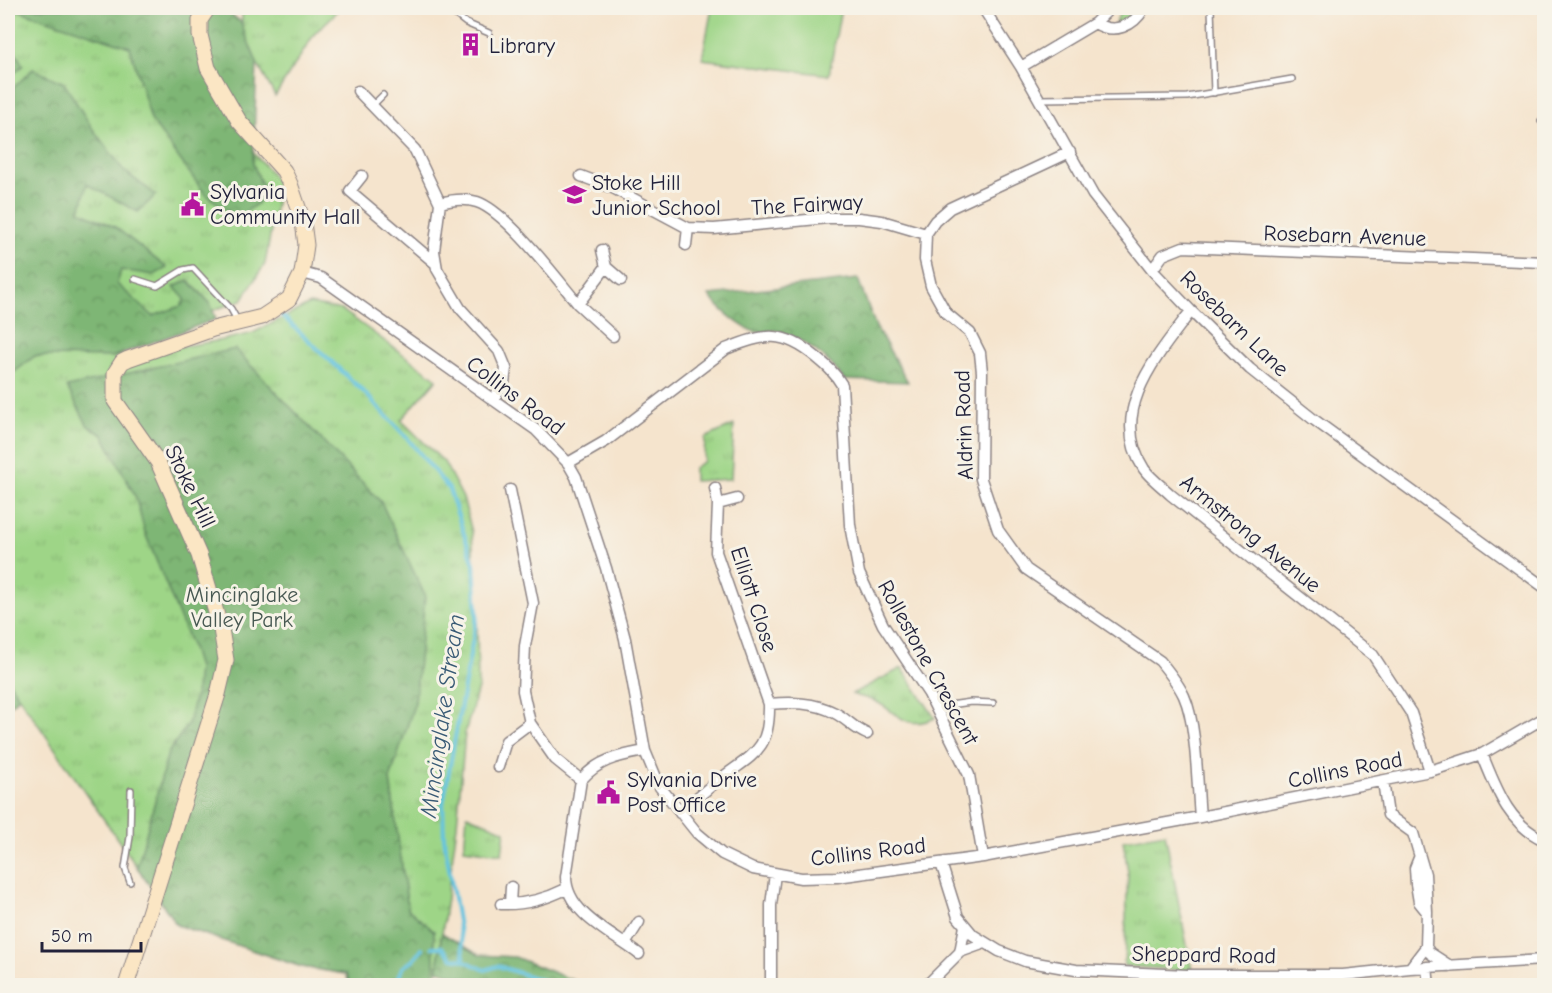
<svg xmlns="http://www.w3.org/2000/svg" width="1552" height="993" font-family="'Comic Neue',sans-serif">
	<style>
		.grass { fill: url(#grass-tufts); stroke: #607c61; stroke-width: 1.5 }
		.forest { fill: url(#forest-crowns); stroke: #506c58; stroke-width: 1.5 }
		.pitch { fill: #9ed587; stroke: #607c61; stroke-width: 1.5 }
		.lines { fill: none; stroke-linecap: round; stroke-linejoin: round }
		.stream { stroke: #62c3e0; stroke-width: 4 }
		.lane-casing { stroke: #8c8384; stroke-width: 8 }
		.street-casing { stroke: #8c8384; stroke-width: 13 }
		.secondary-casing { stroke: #8c8384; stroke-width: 17 }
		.lane { stroke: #fff; stroke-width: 5 }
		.street { stroke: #fff; stroke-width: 10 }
		.secondary { stroke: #fbe6c4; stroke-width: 15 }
		.labels { text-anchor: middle; stroke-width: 6; stroke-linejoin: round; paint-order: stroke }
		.poi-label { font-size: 22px; fill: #22223b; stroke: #f7f3e8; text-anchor: start }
		.street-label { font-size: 22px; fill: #22223b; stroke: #f7f3e8 }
		.park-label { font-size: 22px; fill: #475852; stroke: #f7f3e8 }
		.water-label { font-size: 24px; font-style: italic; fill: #385a75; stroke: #f7f3e8 }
	</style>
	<defs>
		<pattern id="grass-tufts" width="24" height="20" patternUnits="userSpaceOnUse" patternTransform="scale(1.5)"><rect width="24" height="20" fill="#9ed587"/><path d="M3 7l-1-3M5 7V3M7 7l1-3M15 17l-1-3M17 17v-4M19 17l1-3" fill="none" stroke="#88b775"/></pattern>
		<pattern id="forest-crowns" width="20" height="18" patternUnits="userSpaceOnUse" patternTransform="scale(1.5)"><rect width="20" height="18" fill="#7eb674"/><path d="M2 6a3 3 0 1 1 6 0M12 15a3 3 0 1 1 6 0" fill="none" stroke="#679460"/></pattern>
	</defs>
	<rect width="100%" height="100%" fill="#f7f3e8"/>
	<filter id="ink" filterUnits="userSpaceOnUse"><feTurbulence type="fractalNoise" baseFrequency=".0167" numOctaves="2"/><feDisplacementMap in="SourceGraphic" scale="12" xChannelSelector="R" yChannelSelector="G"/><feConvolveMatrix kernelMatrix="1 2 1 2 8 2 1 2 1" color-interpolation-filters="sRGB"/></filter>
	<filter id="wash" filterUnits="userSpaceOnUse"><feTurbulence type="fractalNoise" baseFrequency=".008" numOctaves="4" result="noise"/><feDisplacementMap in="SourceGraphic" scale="24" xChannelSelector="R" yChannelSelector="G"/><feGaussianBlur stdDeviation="1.35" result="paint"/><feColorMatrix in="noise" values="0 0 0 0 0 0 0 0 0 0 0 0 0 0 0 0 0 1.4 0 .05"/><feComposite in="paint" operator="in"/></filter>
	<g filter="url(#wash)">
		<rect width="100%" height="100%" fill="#f5e4cd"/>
		<!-- grass -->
		<path class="grass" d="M8,8H133L148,13L155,8L230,126L272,174L279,187L265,264L242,300L201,315L112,357L223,340L253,333L310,304L342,310L437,379L401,420L444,462L463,498L472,532L477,616L478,688L465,733L457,825L435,985H350L346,974L302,967L177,925L8,681Z
			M243,8H336L338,11L315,33L275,96C262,70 236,37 243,8Z
			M1122,8H1137L1130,17L1115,24Z
			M734,425L731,479L694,481V468L704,461L705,438Z
			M902,668L935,718C905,731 900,714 875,701C868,698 859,697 852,694Z
			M467,815L505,831L502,854L464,849Z
			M1165,833L1192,971L1124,966L1128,872L1123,840Z"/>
		<!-- forest -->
		<path class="forest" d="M11,8H133L148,13L155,8H223L240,21L257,63L253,164L264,189L258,203L237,218L205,194L151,120L130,47Z
			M8,39L23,65L8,79Z
			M33,69L64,83L92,128L124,171L156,195L138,212L87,184L80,211L115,227L167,268L154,275L121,270L117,284L153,316L181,306L185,299L174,287L188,280L210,303L216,319L112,357L35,356L8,377V301L11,285L8,277V137L14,127L13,88Z
			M858,279L876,327L908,382L844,380C829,358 805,340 779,331C771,329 763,334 756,332C742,329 717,307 709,295Z
			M235,349L381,502L425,596L415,702L390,779L408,909L434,931V985H350L346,974L302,967L177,925L137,867L168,753L188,724L196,691L198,668L191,645L145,533L136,498L103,435L88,426L67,387Z
			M8,680L19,697L8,707Z
			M442,933L479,955L515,957L585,985H489L437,970Z"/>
		<!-- pitch -->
		<path class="pitch" d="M712,8H841L829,75L702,59Z"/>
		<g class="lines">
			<!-- stream -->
			<path class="stream" d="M277,311L363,391L408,439L449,489L474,564L477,616L443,804L444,838L464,957L463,960L452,958L442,947H432
				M463,960L485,970L498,966L559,986
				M396,986L402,968L413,960L422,949"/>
		</g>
	</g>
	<g filter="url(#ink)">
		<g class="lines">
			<defs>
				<path id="lane" d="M447,8L466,23L489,33
					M1211,8L1214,93
					M1040,99L1187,97L1292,79
					M372,106L383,95
					M1541,121H1544
					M135,279L157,286L183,270L193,268L231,309L237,320
					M936,707L971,702L993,703
					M130,882L125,868L130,837L131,790"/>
				<path id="street" d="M983,8L1021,67L1093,195L1152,270L1191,311L1250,369L1313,419L1544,587
					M1095,23C1114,35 1134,26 1144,8
					M1021,67L1095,23L1110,8
					M358,91L415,150L440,203L434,251L437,269L460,308L499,351L506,368L504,383L493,400
					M1070,152L950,208L935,221L926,234L925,260L931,286L946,313L970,333L980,353L982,372L981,479L998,530L1026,569L1160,661C1169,672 1178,683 1184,696C1197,725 1197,784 1200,817
					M362,176L350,191L435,263
					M581,176L615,189L688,228L714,229L828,218H859L882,221L926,234
					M440,203C451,200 465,198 477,202C507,212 557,279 578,304L606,267L602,250
					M686,245L688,228
					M606,267L621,280
					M1152,270L1163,255L1183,247L1544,262
					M302,273L321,278L536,430L568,463L576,477L606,568L625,639L645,751L660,787L697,833L722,854L753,869L801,878L837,877L983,857L1200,817L1430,771L1482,754L1544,718
					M578,304L613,336
					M1191,311C1157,356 1107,412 1144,469C1151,479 1163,487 1171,495L1373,655L1411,713L1430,771
					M568,463L606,441L726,349C765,333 783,330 816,357C827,366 835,373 842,385L850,525L859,573L883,625L929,694L969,775L983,857
					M510,490L533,603L525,646L523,691L530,723L555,759L581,780
					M718,504L737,499
					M769,704C791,702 814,702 835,713C847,719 854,729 867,734
					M1482,754C1496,788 1508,824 1544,840
					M498,767L506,741L530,723
					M1383,781L1388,815L1413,833L1425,874L1427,912
					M680,813C694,800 708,788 723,777C755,753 770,749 769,704L716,552L718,504L715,488
					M1419,858L1415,868L1416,884L1419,902L1427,912L1426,947L1430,953L1450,966
					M941,863L958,917L973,935L999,951L1025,961L1076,970L1187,975H1343L1410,968L1544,960
					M501,904C524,905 546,899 566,889
					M510,904L511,887
					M625,944L639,922
					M960,952L985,943
					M639,954C613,934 566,913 566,877L581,780C599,759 619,756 645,751
					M1427,967L1429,986
					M1410,968L1426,947
					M771,986V905L775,874
					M926,986L960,952L965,926"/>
				<path id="secondary" d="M126,986L218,694L226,660L221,629L199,555L158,462L115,401V373L122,362L128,359L213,329L262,317L289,299L302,273L306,245L303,222L290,184L284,171L239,121L208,68L200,35V20L208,8"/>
			</defs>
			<!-- lane casing -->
			<use href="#lane" class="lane-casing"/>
			<!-- street casing -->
			<use href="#street" class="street-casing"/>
			<!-- secondary casing -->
			<use href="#secondary" class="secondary-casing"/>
			<!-- lane -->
			<use href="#lane" class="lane"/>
			<!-- street -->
			<use href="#street" class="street"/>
			<!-- secondary -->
			<use href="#secondary" class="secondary"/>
		</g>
	</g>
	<!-- icons -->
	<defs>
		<symbol id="building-bare" viewBox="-9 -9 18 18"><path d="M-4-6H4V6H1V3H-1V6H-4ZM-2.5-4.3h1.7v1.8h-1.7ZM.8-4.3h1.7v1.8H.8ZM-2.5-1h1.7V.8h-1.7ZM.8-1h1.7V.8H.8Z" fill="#b5179e" stroke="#f7f3e8" stroke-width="2.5" paint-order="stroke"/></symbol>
		<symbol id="school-bare" viewBox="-9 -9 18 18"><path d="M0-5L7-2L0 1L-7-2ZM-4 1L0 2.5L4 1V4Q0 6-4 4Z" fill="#b5179e" stroke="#f7f3e8" stroke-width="2.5" paint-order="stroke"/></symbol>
		<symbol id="civic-bare" viewBox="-9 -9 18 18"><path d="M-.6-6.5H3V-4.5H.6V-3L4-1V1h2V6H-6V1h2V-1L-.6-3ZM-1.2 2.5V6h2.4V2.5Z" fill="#b5179e" stroke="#f7f3e8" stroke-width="2.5" paint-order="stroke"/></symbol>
	</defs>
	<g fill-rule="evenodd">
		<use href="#building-bare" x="454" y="28" width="33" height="33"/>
		<use href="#school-bare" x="558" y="178" width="33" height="33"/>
		<use href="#civic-bare" x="176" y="188" width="33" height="33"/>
		<use href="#civic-bare" x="592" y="776" width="33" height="33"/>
	</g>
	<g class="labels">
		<!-- poi labels -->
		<g class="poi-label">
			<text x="489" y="53">Library</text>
			<text x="592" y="190">Stoke Hill<tspan x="592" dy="25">Junior School</tspan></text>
			<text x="210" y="199">Sylvania<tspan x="210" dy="25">Community Hall</tspan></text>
			<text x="627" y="787">Sylvania Drive<tspan x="627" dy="25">Post Office</tspan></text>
		</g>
		<!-- street labels -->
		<g class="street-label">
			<text transform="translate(807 204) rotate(-3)" y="8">The Fairway</text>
			<text transform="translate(1345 235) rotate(2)" y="8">Rosebarn Avenue</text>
			<text transform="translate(1235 323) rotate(44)" y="8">Rosebarn Lane</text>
			<text transform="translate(516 395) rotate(37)" y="8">Collins Road</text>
			<text transform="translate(963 425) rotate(-92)" y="8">Aldrin Road</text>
			<text transform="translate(191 486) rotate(64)" y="8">Stoke Hill</text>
			<text transform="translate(1251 533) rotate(39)" y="8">Armstrong Avenue</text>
			<text transform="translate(755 599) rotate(72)" y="8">Elliott Close</text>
			<text transform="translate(929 662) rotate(61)" y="8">Rollestone Crescent</text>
			<text transform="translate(1345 769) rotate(-11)" y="8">Collins Road</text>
			<text transform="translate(868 851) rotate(-7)" y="8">Collins Road</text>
			<text transform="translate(1204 954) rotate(1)" y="8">Sheppard Road</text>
		</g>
		<!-- park labels -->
		<g class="park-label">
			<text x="242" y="602">Mincinglake<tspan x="242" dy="25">Valley Park</tspan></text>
		</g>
		<!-- water labels -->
		<g class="water-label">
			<text transform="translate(442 716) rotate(-82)" y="8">Mincinglake Stream</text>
		</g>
	</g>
	<!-- margin -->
	<rect width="1552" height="993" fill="none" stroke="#f7f3e8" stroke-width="30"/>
	<!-- scale -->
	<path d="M42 942v9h99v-9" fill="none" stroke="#22223b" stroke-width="3"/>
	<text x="51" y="942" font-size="18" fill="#22223b" stroke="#f7f3e8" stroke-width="4.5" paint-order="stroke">50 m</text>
</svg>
